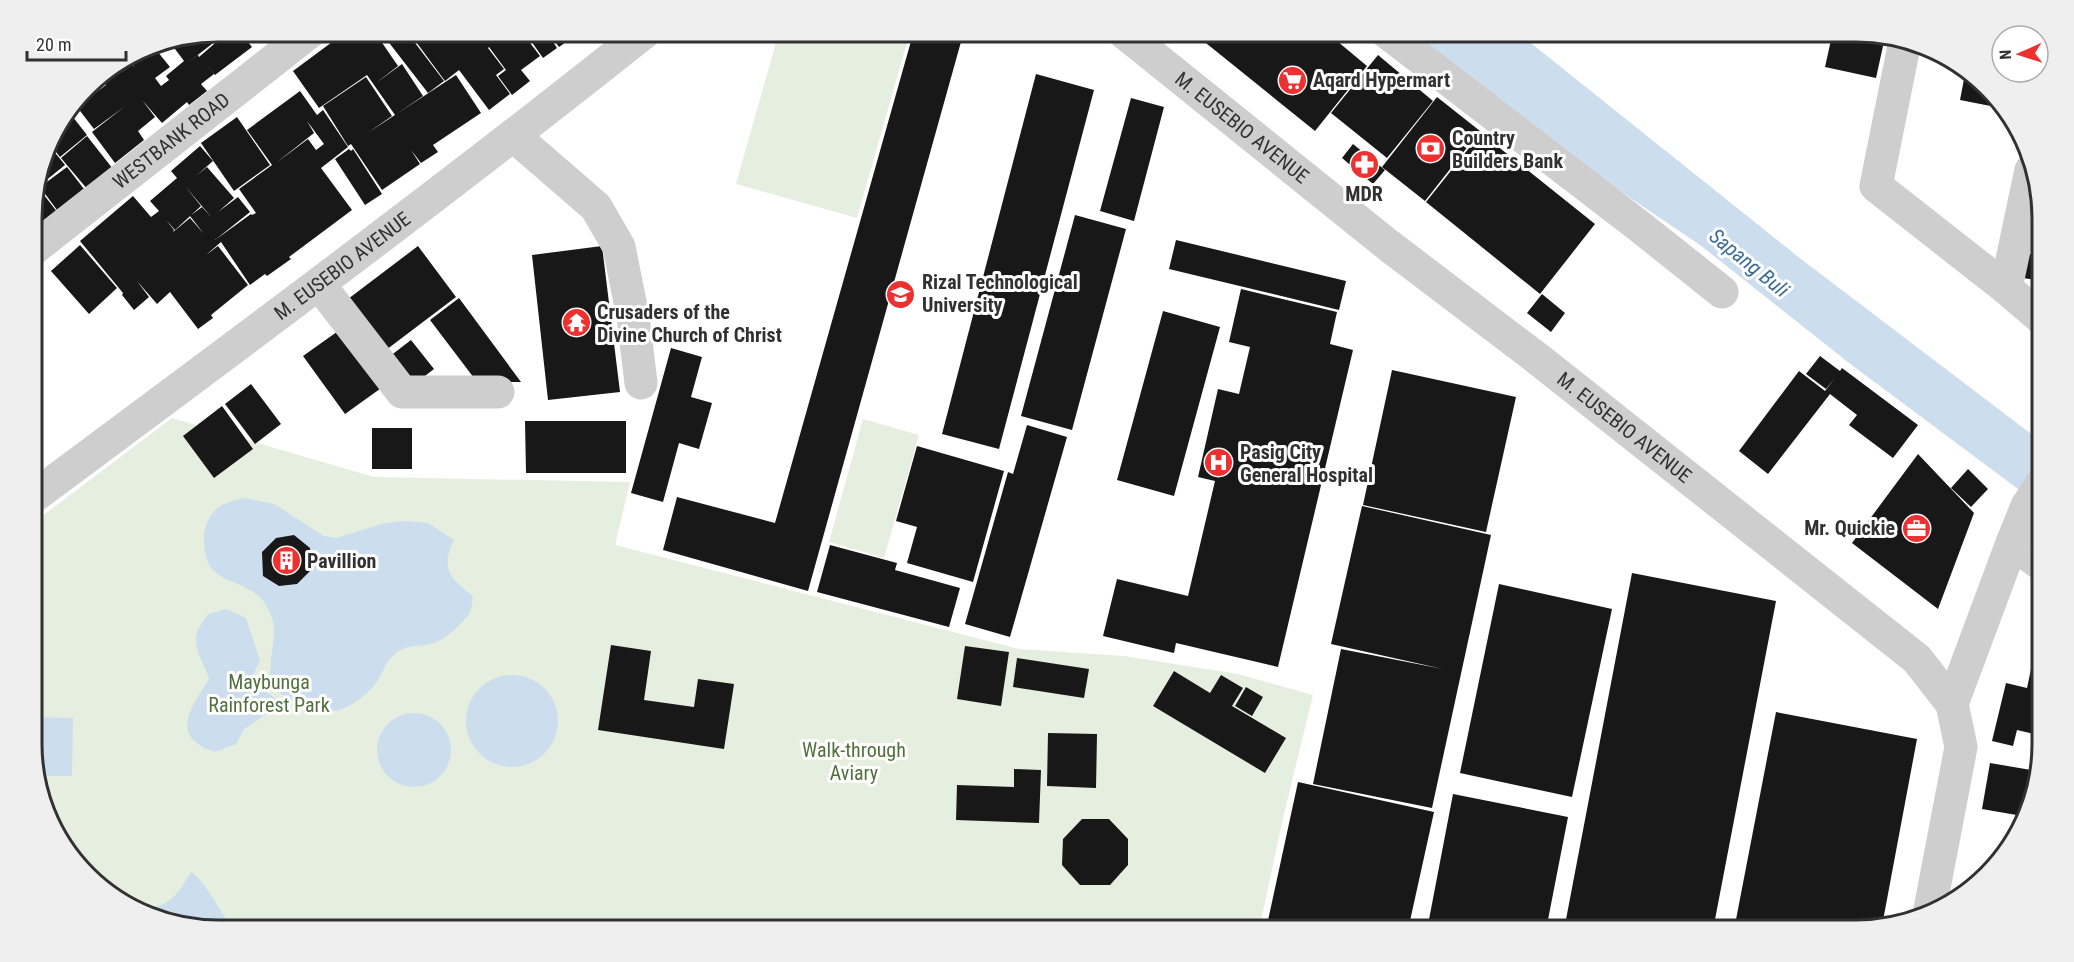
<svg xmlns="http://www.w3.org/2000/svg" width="2074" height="962" font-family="'Roboto Condensed',sans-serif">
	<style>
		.green { fill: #e6eedf }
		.water { fill: #ccdeee }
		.building { fill: #181818; fill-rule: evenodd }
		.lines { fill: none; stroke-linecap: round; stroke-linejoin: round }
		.minor { stroke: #cecece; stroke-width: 33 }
		.labels { text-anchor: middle; stroke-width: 6; stroke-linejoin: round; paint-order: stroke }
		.poi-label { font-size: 20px; font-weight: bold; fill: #313131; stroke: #fff; text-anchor: start }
		.street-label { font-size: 20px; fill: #313131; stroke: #fff }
		.park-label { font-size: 20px; fill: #50703c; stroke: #fff }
		.water-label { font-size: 21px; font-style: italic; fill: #3b6d98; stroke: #fff }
		.rim { fill: none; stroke: #313131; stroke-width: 3 }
	</style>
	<rect width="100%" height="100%" fill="#fff"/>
	<!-- green -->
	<path class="green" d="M895,31L909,35L857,218L736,184L779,32Z
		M172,418L374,477L630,482L615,545L1019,649L1124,656L1238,674L1313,695L1283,818L1259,930H218L146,916L70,857L33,769V523Z
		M863,419L919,435L884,558L829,542Z"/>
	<!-- water -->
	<path class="water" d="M1400,32H1517L1801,259L2042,442V507L1849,363L1700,245L1494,106Z
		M245,498L274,504L324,536L336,538L385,523L406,521L428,523L454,540C440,568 450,579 473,596C472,602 472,609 469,614C462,624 446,639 434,643C422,647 410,644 399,651C385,659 385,671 376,683C368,694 352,706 339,710C313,718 274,701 270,672C270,668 271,663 271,659C274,635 278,623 264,602C248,579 208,585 205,551C204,543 203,536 205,529C212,506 223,503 245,498Z
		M226,609L246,618L260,660L252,678L265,691L282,703L244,729L236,744L215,752C168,736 191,708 209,679C205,664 192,649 197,632C199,626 205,619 208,614Z
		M466 721a46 46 0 1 1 92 0a46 46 0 1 1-92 0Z
		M377 750a37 37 0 1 1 74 0a37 37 0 1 1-74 0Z
		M33,717L73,718L72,776H36L33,769Z
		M191,872C205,881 216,905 227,920L242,923L255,930H218L146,916L128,902C162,915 174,901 191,872Z"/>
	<!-- building -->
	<path class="building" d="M218,31H239L252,47L215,75L205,63L214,74L201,84L207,91L189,105L187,102L162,123L142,100L155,117L138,131L144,140L115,163L92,132L124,107L94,129L77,107L73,109L72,108L95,78L127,58L131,63L121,73L132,64L135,68L132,63L141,57L132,63L128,57L147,46L156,44L153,46L170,67L155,78L161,86L169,80L166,76L184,61L169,41L211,33L217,40L185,65L198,55L199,57L221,38L218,40L212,33ZM105,83L106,85L82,103Z
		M347,31H374L398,66L376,83L402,64L423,96L395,115L367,75L319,108L293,71Z
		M380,31H406L444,81L428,93Z
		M408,31H469L464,36L471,31H521L540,56L521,70L530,81L512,95L498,76L506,70L489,47L488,48L504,69L496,75L510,94L489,110L459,70L445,81Z
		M524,31H546L557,48L543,58Z
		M547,31H577L579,33L559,47Z
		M906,31H964L808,591L663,550L677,497L775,523L913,34Z
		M1191,31H1325L1367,66L1315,131Z
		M1833,31H1856L1885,37L1876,78L1825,67Z
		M1378,55L1433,101L1387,158L1331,113Z
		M1036,74L1094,90L999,449L942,434Z
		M1965,74L2004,105L2006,109L1960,100Z
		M456,75L481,113L433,145L438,152L421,163L411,150L420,164L382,190L351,144L348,146L323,106L366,77L392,116L369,132Z
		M300,91L317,115L323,110L348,147L321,168L352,210L289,257L291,259L267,276L265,274L250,285L221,242L206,255L218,246L248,285L211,315L213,318L198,329L170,292L157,304L137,281L149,297L134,310L122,295L123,293L80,241L133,196L151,217L159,211L150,201L177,178L171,171L200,146L213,161L196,176L207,167L234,198L218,212L238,197L250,212L215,240L251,214L252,215L256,213L239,189L272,165L247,130ZM307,121L324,144L316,150L308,139L276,163L314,133ZM185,186L212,218L202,207L190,216L204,234L190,218L173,232L174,230L166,220L175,230L201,206Z
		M1437,97L1480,131L1425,201L1382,167Z
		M1131,98L1164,107L1134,221L1100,211Z
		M69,112L87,135L60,157L49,143L51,136Z
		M237,117L270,165L234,191L201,143Z
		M1481,133L1595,224L1540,294L1426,202Z
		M87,136L113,169L88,190L61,158Z
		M48,144L65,165L39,186L37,184Z
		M1353,144L1385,170L1373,184L1342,158Z
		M349,149L351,151L353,149L382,194L365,205L335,159Z
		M67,167L84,189L57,210L40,187Z
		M37,186L65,222L32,231V206Z
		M1075,215L1126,229L1072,430L1021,416Z
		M1176,240L1346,281L1339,310L1169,269Z
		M80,245L117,288L89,314L51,271Z
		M418,246L456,297L386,350L348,299Z
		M602,246L620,392L548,400L532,255Z
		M2021,252L2041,256V281L2017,277Z
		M1241,289L1337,312L1330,344L1353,350L1278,667L1176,643L1174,653L1103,636L1117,579L1188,596L1215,481L1198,477L1218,389L1239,394L1250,347L1229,342Z
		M1542,294L1565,313L1551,332L1527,313Z
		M459,298L521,382H477L430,320Z
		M1163,311L1220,327L1174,496L1117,480Z
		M341,329L384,386L345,414L303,356Z
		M411,340L434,369L408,389L385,360Z
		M671,348L702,357L691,397L712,403L699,449L679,443L663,502L631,493Z
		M1820,356L1840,371L1842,368L1918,425L1893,458L1849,425L1857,415L1830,394L1768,474L1739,451L1799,371L1825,391L1835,378L1826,389L1806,374Z
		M1392,370L1516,397L1486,532L1363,505Z
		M251,384L281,424L255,444L225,404Z
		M222,406L253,449L214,478L183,436Z
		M525,421H626V473H526Z
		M1027,425L1067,437L1010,637L965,624L1008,472L1013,474Z
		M372,428H412V469H372Z
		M917,446L1004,471L973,582L907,563L917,527L896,521Z
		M1918,454L1974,513L1938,609L1852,543Z
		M1968,469L1988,489L1971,507L1951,488Z
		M1362,506L1491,535L1432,808L1313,784L1341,649L1443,669L1331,644Z
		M294,535L310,548L311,570L297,584L279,586L263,576L262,552L276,538Z
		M830,545L897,563L895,570L960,588L949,627L817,592Z
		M1632,573L1776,601L1713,930H1564Z
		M1499,584L1612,609L1572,797L1460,773Z
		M2037,641L2042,642V736L2017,730L2013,746L1992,741L2006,683L2027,688Z
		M611,645L651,651L644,700L694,707L698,679L734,684L724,749L598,730Z
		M965,646L1009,652L1001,706L957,699Z
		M1017,658L1089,669L1084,698L1013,687Z
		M1174,671L1210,693L1221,675L1243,688L1232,706L1286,738L1265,773L1153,706Z
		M1246,687L1263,697L1252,716L1235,706Z
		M1776,712L1917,739L1882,926L1868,930H1734Z
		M1048,733L1097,734L1096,788L1047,786Z
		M1990,763L2037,771L2028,817L1982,809Z
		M1014,769L1041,770L1039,823L956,820L957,785L1014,787Z
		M1298,782L1434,812L1408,930H1289L1267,925Z
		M1453,794L1568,817L1546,930H1427Z
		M1082,819H1109L1128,839V865L1110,885H1080L1062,865L1063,839Z"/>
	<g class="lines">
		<!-- minor -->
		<g class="minor">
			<path id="s1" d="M1122,31L1388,245L1538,359L1917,659L1952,704L1961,747L1930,909"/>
			<path d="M1385,31L1639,226L1722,292"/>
			<path d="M1905,41L1876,186L2006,288L2041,318"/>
			<path d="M514,136L596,207L619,247L633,317L641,383"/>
			<path id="s2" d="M32,250L311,31"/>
			<path d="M319,284L402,392H498"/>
			<path d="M2006,288L2031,170"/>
			<path id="s3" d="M33,497C239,344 445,191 646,31"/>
			<path d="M2012,543L2042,565"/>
			<path d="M1952,704L2012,543L2027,506L2042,483"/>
		</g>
	</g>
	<!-- icons -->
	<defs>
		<symbol id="supermarket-disc" viewBox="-11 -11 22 22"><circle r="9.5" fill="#ec3130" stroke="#fff"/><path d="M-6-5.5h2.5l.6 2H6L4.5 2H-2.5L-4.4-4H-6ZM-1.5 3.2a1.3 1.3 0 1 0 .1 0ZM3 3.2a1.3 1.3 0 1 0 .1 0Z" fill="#fff"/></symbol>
		<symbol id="bank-disc" viewBox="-11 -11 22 22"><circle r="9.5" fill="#ec3130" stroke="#fff"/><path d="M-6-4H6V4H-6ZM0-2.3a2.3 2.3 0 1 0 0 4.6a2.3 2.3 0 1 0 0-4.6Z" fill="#fff"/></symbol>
		<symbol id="pharmacy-disc" viewBox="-11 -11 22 22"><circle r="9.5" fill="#ec3130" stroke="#fff"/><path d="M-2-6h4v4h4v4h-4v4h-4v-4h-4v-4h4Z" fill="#fff"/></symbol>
		<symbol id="university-disc" viewBox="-11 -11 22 22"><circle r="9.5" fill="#ec3130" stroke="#fff"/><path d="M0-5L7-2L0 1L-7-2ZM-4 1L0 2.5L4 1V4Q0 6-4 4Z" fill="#fff"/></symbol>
		<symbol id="temple-disc" viewBox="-11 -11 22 22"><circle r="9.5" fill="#ec3130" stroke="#fff"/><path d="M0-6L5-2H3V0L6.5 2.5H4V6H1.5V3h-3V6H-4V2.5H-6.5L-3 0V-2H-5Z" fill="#fff"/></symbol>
		<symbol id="hospital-disc" viewBox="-11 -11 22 22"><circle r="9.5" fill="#ec3130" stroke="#fff"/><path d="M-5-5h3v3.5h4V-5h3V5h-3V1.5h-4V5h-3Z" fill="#fff"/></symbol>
		<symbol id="office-disc" viewBox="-11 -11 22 22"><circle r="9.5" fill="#ec3130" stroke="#fff"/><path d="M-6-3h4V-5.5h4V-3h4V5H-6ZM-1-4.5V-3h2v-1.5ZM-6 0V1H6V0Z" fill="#fff"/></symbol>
		<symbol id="building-disc" viewBox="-11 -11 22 22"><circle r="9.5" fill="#ec3130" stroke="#fff"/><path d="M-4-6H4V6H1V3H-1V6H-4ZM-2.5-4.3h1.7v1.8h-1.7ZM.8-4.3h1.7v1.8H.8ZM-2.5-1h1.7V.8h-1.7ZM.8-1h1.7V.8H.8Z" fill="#fff"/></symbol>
	</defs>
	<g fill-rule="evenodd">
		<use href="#supermarket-disc" x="1276" y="64" width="33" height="33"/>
		<use href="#bank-disc" x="1414" y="132" width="33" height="33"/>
		<use href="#pharmacy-disc" x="1348" y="148" width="33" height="33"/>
		<use href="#university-disc" x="884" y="278" width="33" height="33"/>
		<use href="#temple-disc" x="560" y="306" width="33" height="33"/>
		<use href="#hospital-disc" x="1202" y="446" width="33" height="33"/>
		<use href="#office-disc" x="1900" y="512" width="33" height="33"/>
		<use href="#building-disc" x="270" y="544" width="33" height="33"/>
	</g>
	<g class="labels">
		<!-- poi labels -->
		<g class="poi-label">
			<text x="1313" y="87">Aqard Hypermart</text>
			<text x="1452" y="145">Country<tspan x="1452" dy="23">Builders Bank</tspan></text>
			<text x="1364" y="201" text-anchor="middle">MDR</text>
			<text x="922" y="289">Rizal Technological<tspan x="922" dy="23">University</tspan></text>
			<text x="597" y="319">Crusaders of the<tspan x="597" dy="23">Divine Church of Christ</tspan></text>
			<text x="1240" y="459">Pasig City<tspan x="1240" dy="23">General Hospital</tspan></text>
			<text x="1895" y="535" text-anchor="end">Mr. Quickie</text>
			<text x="307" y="568">Pavillion</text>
		</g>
		<!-- street labels -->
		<g class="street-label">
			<text dy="7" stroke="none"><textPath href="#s1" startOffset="154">M. EUSEBIO AVENUE</textPath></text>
			<text dy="7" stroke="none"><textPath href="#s2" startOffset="177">WESTBANK ROAD</textPath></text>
			<text dy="7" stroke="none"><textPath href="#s3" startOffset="386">M. EUSEBIO AVENUE</textPath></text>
			<text dy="7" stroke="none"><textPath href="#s1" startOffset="640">M. EUSEBIO AVENUE</textPath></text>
		</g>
		<!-- park labels -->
		<g class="park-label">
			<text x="269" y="689">Maybunga<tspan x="269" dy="23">Rainforest Park</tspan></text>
			<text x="854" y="757">Walk-through<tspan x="854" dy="23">Aviary</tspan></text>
		</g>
		<!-- water labels -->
		<g class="water-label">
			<text transform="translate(1749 263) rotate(39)" y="7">Sapang Buli</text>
		</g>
	</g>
	<!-- crop -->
	<path d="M0 0H2074V962H0ZM218 42H1856A176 176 0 0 1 2032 218V744A176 176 0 0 1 1856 920H218A176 176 0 0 1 42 744V218A176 176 0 0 1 218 42Z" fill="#efefef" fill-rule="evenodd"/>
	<path class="rim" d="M218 42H1856A176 176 0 0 1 2032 218V744A176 176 0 0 1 1856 920H218A176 176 0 0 1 42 744V218A176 176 0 0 1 218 42Z"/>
	<!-- north arrow -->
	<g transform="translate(2020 54) rotate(267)"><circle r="28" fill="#ffffff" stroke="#adadad" stroke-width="1.5"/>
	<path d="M0-4.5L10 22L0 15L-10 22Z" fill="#ec3130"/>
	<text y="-9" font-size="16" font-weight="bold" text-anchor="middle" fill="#313131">N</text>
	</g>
	<!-- scale -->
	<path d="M27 51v9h99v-9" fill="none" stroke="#313131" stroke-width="3"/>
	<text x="36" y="51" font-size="18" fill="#313131" stroke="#ffffff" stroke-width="4.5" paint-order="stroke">20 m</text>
</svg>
